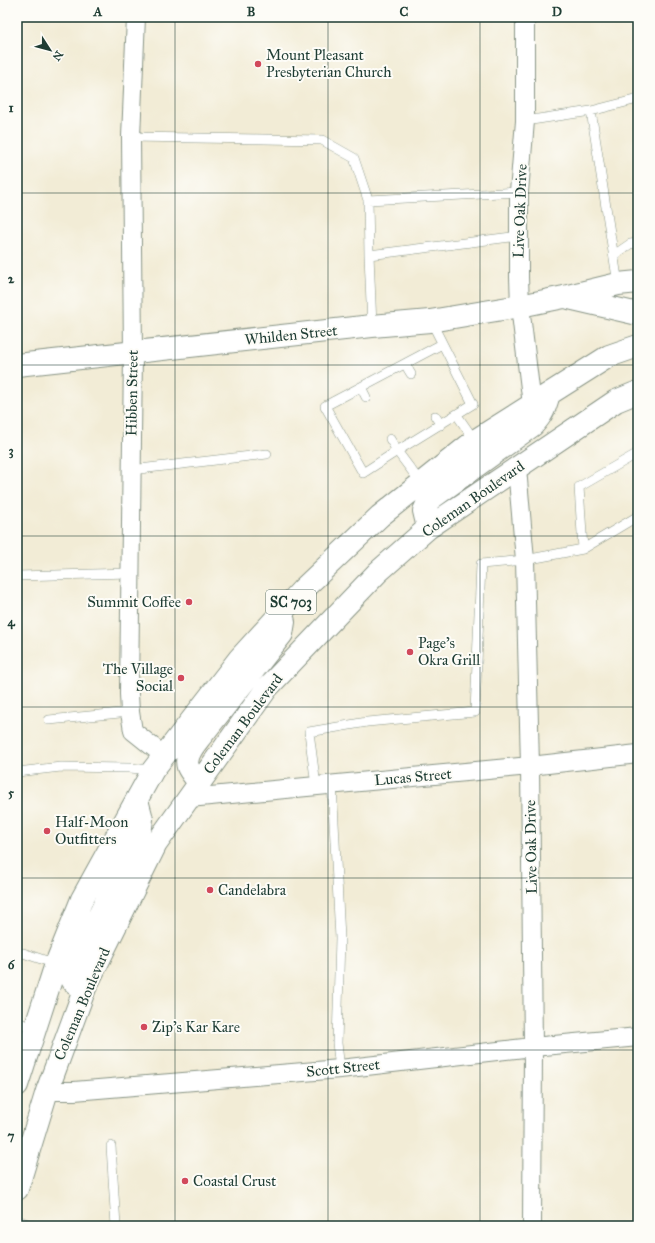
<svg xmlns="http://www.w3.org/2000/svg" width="655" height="1243" font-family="'IM FELL Great Primer',serif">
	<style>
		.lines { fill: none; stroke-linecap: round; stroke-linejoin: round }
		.lane-casing { stroke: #889485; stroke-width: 10 }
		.street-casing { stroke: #889485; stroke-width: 20 }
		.secondary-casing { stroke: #889485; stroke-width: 24 }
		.primary-casing { stroke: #889485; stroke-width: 24 }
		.lane { stroke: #fff; stroke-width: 9 }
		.street { stroke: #fff; stroke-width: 18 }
		.secondary { stroke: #fff; stroke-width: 22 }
		.primary { stroke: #fff; stroke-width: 22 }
		.grid { fill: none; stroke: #1f3d34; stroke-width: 1; stroke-opacity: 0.55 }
		.poi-dot { fill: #d1495b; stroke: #fdfcf7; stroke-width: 1.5 }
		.labels { text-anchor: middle; stroke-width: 4; stroke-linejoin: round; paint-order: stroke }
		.shield { fill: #fdfcf7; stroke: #62766e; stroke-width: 1 }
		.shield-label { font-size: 14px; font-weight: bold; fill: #1f3d34 }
		.poi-label { font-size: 15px; fill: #1f3d34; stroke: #fdfcf7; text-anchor: start }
		.street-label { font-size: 15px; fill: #1f3d34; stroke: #fdfcf7 }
		.neatline { fill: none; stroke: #1f3d34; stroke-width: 1.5 }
		.grid-label { font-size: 13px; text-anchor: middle; font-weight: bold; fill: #1f3d34 }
	</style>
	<rect width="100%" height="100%" fill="#fdfcf7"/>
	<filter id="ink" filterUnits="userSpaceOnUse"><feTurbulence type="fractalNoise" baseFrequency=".025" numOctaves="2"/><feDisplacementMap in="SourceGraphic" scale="8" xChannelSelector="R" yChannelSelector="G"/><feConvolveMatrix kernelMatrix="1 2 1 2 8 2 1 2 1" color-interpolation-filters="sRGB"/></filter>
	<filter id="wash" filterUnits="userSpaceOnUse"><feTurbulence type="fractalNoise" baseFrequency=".012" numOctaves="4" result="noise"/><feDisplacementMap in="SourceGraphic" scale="16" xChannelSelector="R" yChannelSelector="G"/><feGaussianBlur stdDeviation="0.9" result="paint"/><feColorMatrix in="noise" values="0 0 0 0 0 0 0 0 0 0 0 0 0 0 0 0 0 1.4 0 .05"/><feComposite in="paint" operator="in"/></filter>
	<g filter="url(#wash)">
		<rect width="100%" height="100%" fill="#f2ecd6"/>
	</g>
	<g filter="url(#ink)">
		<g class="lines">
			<defs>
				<path id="lane" d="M525,121L591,111
					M131,137L322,140L354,158L368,200L369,255L519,236
					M368,200L519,192
					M369,255L372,326
					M614,255L630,244L638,243
					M618,284L591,111L638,99
					M405,364L411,374
					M361,387L366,397
					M457,415L475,441
					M435,416L441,425
					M390,439L397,451L363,473L325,406L442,344
					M131,470L267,454
					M421,483L397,451L473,404L431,321
					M583,549L579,487L638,453
					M17,576L130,573
					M49,720L130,712
					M17,772L61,767L129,768L153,770
					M332,784L340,938L337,1043L340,1069
					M316,786L309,732L367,722L475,712L481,564L525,560L583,549L638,516
					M17,954L23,953L56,964
					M17,1022L35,1029
					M111,1146L116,1226
					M17,1220L32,1226"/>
				<path id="street" d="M136,17L131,137L133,353L129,694L130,712L133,731L163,755
					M525,17V121L519,192V277L520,306L532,405
					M517,468L525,560L530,766L533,1047L532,1226
					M189,798L530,766L638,754
					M47,1091H74L340,1069L533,1047L638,1037"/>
				<path id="secondary" d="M569,298L638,314
					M17,365L372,326L430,321L520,306L564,297L618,284L638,282"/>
				<path id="primary" d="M428,528L424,511L429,500L533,425C543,414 545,408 549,394
					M199,783C196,778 190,772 188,767C184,755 195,744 202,735L282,634L284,622L282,614
					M85,988C78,985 71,983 71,975L141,827L142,819L137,800
					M17,1085L56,964L82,899L153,770L239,659L302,590L380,516L473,442L609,356L638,346
					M17,1189L47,1091L85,988L156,844L267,688L378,572L428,528L616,401L638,392"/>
			</defs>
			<!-- lane casing -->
			<use href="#lane" class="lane-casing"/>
			<!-- street casing -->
			<use href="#street" class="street-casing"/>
			<!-- secondary casing -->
			<use href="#secondary" class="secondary-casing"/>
			<!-- primary casing -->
			<use href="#primary" class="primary-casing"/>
			<!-- lane -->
			<use href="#lane" class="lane"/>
			<!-- street -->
			<use href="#street" class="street"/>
			<!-- secondary -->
			<use href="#secondary" class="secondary"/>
			<!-- primary -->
			<use href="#primary" class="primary"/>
		</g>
	</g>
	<!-- grid -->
	<path class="grid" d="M175,17V1226M328,17V1226M480,17V1226M17,193H638M17,365H638M17,536H638M17,707H638M17,878H638M17,1050H638"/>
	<!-- markers -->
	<g class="poi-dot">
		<circle cx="258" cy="64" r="4"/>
		<circle cx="189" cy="602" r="4"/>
		<circle cx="410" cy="652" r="4"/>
		<circle cx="181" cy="678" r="4"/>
		<circle cx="47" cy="831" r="4"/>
		<circle cx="210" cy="890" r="4"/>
		<circle cx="144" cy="1027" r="4"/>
		<circle cx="185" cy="1181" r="4"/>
	</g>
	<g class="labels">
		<!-- shield labels -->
		<rect class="shield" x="266" y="590" width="50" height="24" rx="3"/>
		<g class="shield-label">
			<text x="291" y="607">SC 703</text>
		</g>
		<!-- poi labels -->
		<g class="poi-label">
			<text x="266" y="60">Mount Pleasant<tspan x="266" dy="17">Presbyterian Church</tspan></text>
			<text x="181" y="607" text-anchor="end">Summit Coffee</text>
			<text x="418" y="648">Page's<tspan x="418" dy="17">Okra Grill</tspan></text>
			<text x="173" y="674" text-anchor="end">The Village<tspan x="173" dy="17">Social</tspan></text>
			<text x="55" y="827">Half-Moon<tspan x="55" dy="17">Outfitters</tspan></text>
			<text x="218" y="895">Candelabra</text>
			<text x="152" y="1032">Zip's Kar Kare</text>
			<text x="193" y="1186">Coastal Crust</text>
		</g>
		<!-- street labels -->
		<g class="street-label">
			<text transform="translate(520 211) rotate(-88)" y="5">Live Oak Drive</text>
			<text transform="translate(291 335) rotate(-6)" y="5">Whilden Street</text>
			<text transform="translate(132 393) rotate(-89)" y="5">Hibben Street</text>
			<text transform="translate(473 499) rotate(-35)" y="5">Coleman Boulevard</text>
			<text transform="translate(243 724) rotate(-53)" y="5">Coleman Boulevard</text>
			<text transform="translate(413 777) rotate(-5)" y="5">Lucas Street</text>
			<text transform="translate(531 847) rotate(-91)" y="5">Live Oak Drive</text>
			<text transform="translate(82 1004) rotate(-67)" y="5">Coleman Boulevard</text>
			<text transform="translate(343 1068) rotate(-6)" y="5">Scott Street</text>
		</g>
	</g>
	<!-- margin -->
	<rect width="655" height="1243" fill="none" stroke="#fdfcf7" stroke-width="44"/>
	<!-- north arrow -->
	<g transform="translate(50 50) rotate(126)" stroke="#fdfcf7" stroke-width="3" paint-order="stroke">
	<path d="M0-3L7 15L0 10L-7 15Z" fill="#1f3d34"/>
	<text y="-6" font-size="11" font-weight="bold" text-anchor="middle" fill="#1f3d34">N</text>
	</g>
	<rect x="22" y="22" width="611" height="1199" class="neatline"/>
	<g class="grid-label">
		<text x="98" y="16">A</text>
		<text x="251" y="16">B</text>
		<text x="404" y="16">C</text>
		<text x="557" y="16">D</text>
		<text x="11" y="112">1</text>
		<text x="11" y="283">2</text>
		<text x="11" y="455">3</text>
		<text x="11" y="626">4</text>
		<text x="11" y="797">5</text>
		<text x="11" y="969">6</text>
		<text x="11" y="1140">7</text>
	</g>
</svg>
